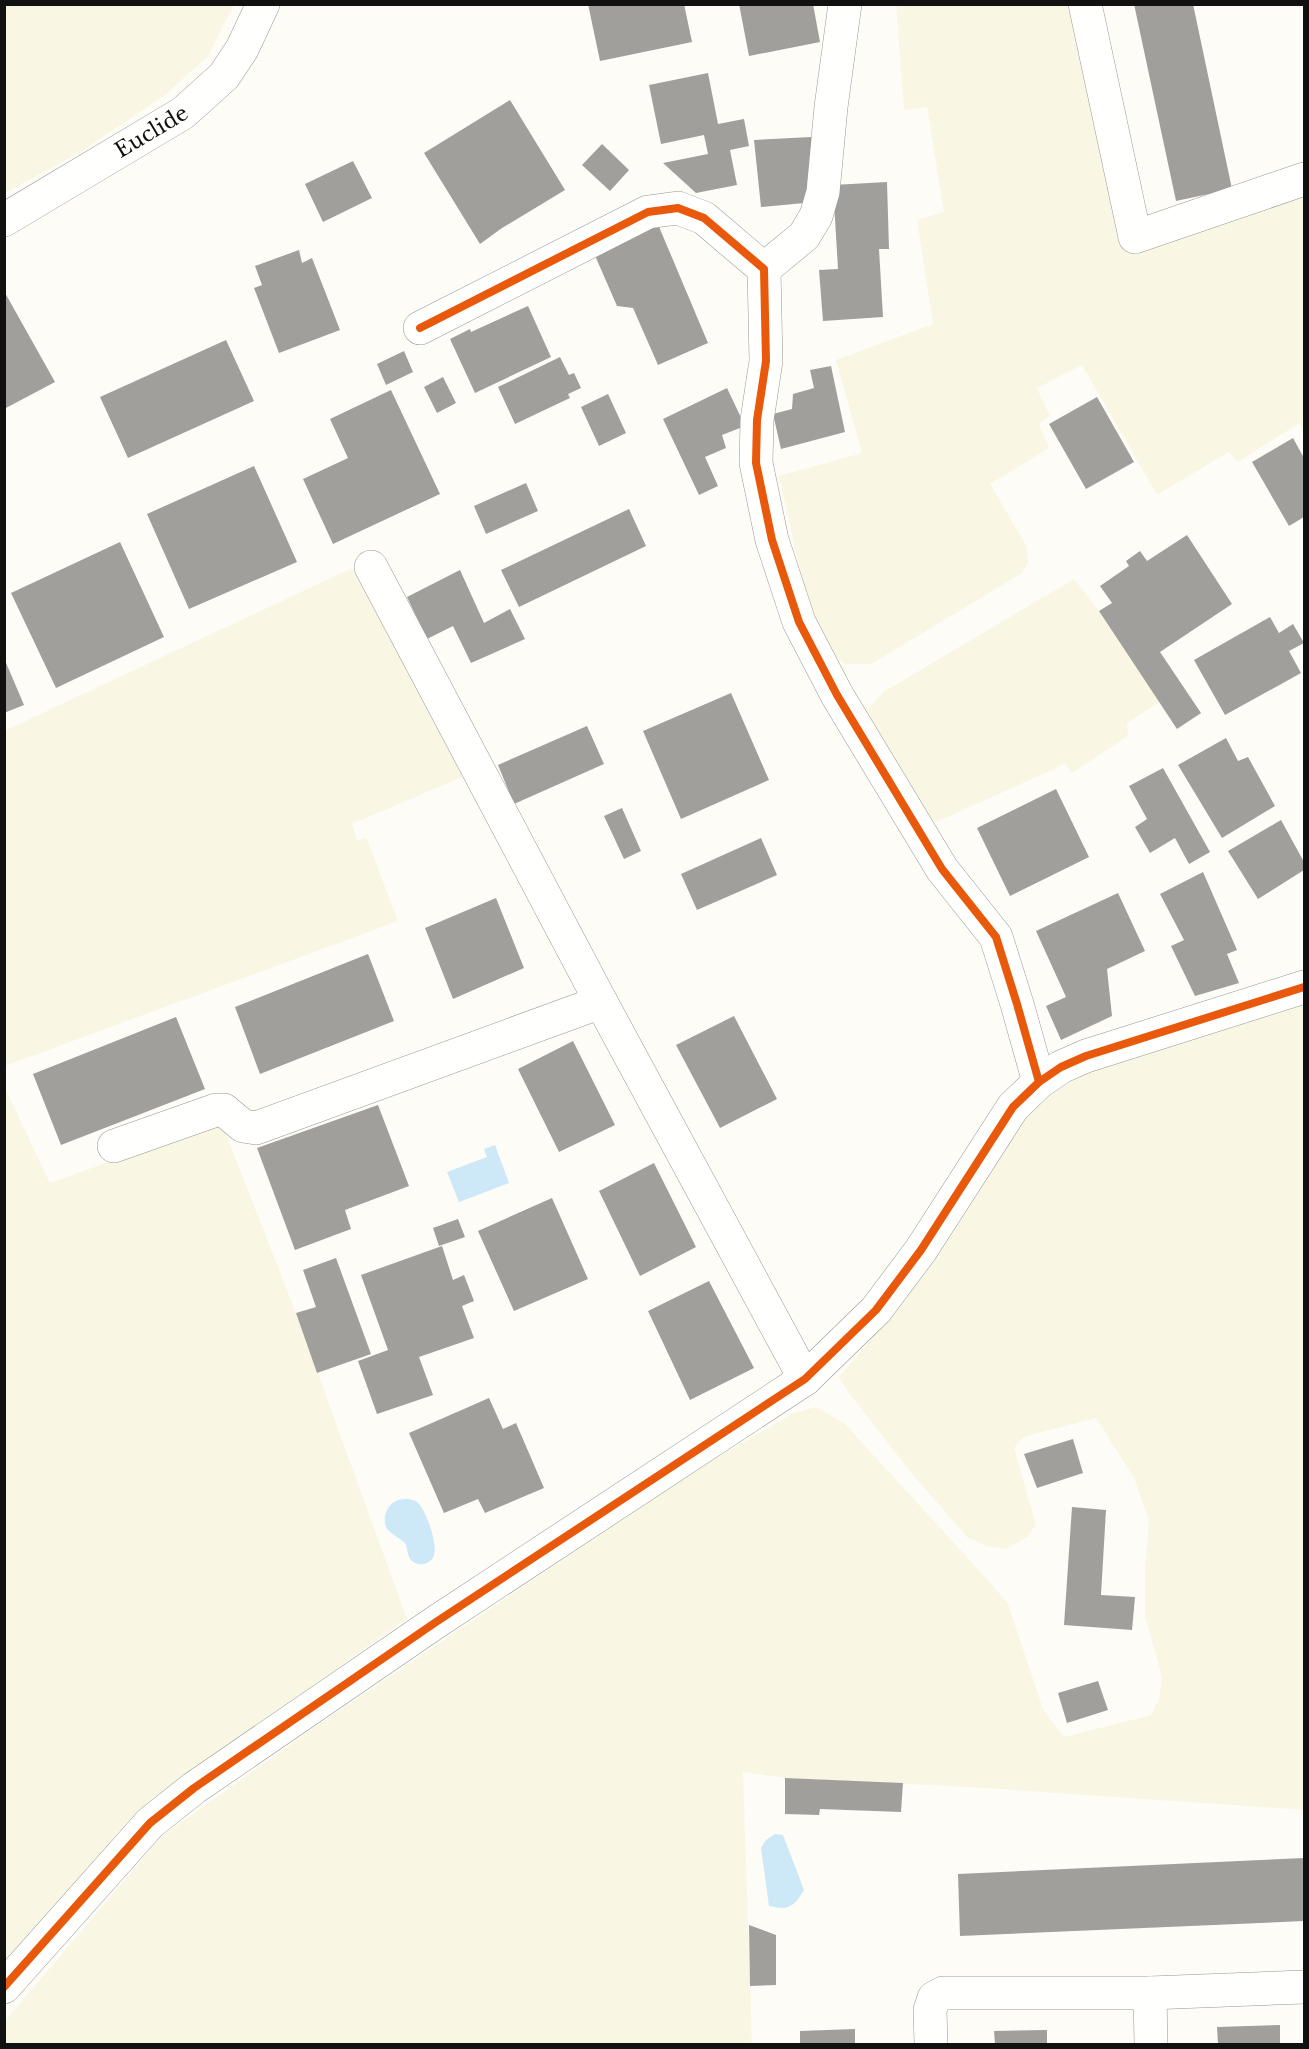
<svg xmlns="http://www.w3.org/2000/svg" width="1309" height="2049" font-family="'Libre Baskerville',serif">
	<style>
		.farmland { fill: #f9f7e4 }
		.water { fill: #cde8f7 }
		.building { fill: #a19f9c }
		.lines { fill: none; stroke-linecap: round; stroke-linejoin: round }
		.street-casing { stroke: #979795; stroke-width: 34 }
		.street { stroke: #fffffe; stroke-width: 33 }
		.cycleway-casing { stroke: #fff; stroke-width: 11 }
		.cycleway { stroke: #e8590c; stroke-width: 8 }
		.labels { text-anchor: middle; stroke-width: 6; stroke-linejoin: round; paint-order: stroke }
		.street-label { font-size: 21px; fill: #111; stroke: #fff }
	</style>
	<rect width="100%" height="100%" fill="#fdfcf7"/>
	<!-- farmland -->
	<path class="farmland" d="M5,4H234V5L208,56L165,95L81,152L5,193Z
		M896,5H1076L1127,252L1304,194V430L1300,423L1238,462L1229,452L1157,495L1082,365L1037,388L1050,416L1039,424L1049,448L990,484L1027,547L1028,563L1022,573L871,664H845L826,648L813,620L803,585L779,476L862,453L836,360L933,324L917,220L944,212L927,107L904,110Z
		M352,568L469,774L352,824L357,841L366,837L398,921L5,1066L4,731Z
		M1074,579L1099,611L1159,702L1126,724L1129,735L1072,773L1065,764L930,825L865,712L885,691Z
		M1304,1003V1810L969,1787L785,1778L743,1772L752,2044H5V2021L162,1836L322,1722L704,1465L794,1413L816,1407L845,1424L987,1579L1008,1604L1043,1709L1064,1737L1151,1715L1159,1699L1162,1677L1145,1616V1569L1149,1521L1134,1478L1096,1418L1023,1437L1014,1448L1036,1525L1027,1537L1006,1549L986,1546L967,1537L913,1475L848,1392L839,1377L897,1309L968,1200L1028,1116L1050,1093L1096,1069Z
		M4,1086L50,1183L217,1123L224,1129L296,1313L407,1619L149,1801L124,1825L17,1959L4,1972Z"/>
	<!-- water -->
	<path class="water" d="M495,1145L509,1183L459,1202L447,1172L487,1157L484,1149Z
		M408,1499C412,1500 415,1500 417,1502C426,1509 438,1545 434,1555C433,1560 428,1563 424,1564C419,1565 415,1564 411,1560C407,1556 408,1548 405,1543C400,1538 394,1536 389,1531C381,1523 385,1508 394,1502C399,1499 404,1499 408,1499Z
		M775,1834L783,1835L804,1890C794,1907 788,1911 769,1906L761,1848L766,1840Z"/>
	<!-- building -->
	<path class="building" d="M588,4H684L692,42L600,61Z
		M739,4H813L820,42L749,56Z
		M1134,4H1193L1232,189L1176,201Z
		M708,73L718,124L744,119L749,146L730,150L737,185L696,193L663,163L708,154L704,135L661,144L649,85Z
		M510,100L565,190L502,228L480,244L424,153Z
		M811,137L815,202L761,207L754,140Z
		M602,144L629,170L610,191L582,165Z
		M353,161L372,198L323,222L305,184Z
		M887,182L889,249H879L883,317L823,321L819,270L838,269L833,185Z
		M657,222L708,343L658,365L633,308L617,306L593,251Z
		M299,250L302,263L312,258L340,330L279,353L254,288L262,285L255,266Z
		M4,291L55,382L4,409Z
		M528,306L551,357L475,393L450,339L470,329L471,332Z
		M226,340L254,401L128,458L100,397Z
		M404,351L413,372L386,385L377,364Z
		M560,357L569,375L574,373L581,388L568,394L570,398L515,424L498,387Z
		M831,366L845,432L781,449L773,414L792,409L793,394L814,388L810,370Z
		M443,377L456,403L437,413L424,387Z
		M727,388L745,426L722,435L726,448L705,457L718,486L699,495L663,419Z
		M391,390L440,494L333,544L303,479L348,458L330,419Z
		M608,394L626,433L599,446L581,407Z
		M1097,397L1134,462L1086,489L1049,424Z
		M1293,438L1304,458V517L1289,526L1252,462Z
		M254,466L297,562L189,609L147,514Z
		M526,483L538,511L486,534L474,506Z
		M629,509L646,546L519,607L501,570Z
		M1187,535L1232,604L1160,652L1201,713L1177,729L1099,611L1112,603L1100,586L1129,566L1126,561L1140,551L1147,561Z
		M120,542L164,637L56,688L11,593Z
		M460,570L484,623L510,609L525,639L471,663L453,626L427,639L407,597Z
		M1270,617L1279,633L1293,624L1304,643L1289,651L1301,673L1225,715L1194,660Z
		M4,658L24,705L4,713Z
		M731,693L769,780L681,819L643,731Z
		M587,726L604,764L514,804L498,765Z
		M1226,738L1238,761L1248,757L1275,806L1222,838L1178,765Z
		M1163,768L1210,852L1189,864L1175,838L1150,853L1135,827L1147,819L1129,786Z
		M1056,789L1089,857L1010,896L977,828Z
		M622,808L641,851L624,859L604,816Z
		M1281,820L1304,862V870L1258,899L1228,851Z
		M761,838L777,875L697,910L681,874Z
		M1203,872L1237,950L1227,954L1239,983L1195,996L1171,946L1184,940L1160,894Z
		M1118,893L1145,951L1107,969L1112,1016L1061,1040L1046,1006L1066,997L1036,931Z
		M496,898L524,968L453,999L425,928Z
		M368,954L394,1021L260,1074L235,1007Z
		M734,1016L777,1099L720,1128L676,1045Z
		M176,1017L205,1089L61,1145L33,1074Z
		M573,1041L615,1125L559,1152L518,1069Z
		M378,1105L409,1186L345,1210L351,1229L295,1250L257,1148Z
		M654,1163L696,1247L640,1276L599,1191Z
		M552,1198L588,1279L514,1311L478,1231Z
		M458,1219L465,1237L439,1246L433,1228Z
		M442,1246L453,1280L464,1275L474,1301L462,1306L474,1338L419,1357L433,1395L377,1414L358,1361L388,1350L361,1275Z
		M336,1258L371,1354L317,1373L296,1313L316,1307L303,1270Z
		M709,1281L754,1368L690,1400L648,1311Z
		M489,1398L503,1429L516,1423L544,1488L485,1513L478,1499L444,1513L409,1433Z
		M1073,1439L1083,1473L1037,1488L1024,1454Z
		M1072,1507L1106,1510L1101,1595L1135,1597L1132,1630L1064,1625Z
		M1098,1681L1108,1710L1067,1723L1058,1693Z
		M785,1778L903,1783L901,1812L820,1809L819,1815L785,1814Z
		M1304,1858V1921L960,1936L958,1874Z
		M749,1925L776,1935V1985L750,1986Z
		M1280,2025V2044H1218L1217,2027Z
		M855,2029V2044H800V2031Z
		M1047,2030V2044H995L994,2031Z"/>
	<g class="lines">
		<defs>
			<g id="street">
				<path d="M1085,4L1135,237L1304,179"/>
				<path id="s1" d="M4,220L183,113L224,76L242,49L263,4"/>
				<path d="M764,269L804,236L816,216L823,192L831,107L845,4"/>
				<path d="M420,328L648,212L678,208L704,218L764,269L766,361L757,420L756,463L772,540L799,622L837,695L942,869L996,937L1017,1004L1039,1082"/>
				<path d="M371,567L601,1002L805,1379"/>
				<path d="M114,1146L216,1110H224L243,1126L256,1128L601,1002"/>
				<path d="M4,1987L150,1823L194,1788L436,1622L805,1379L876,1310L921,1250L1013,1107L1039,1082L1061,1067L1086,1056L1304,987"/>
				<path d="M1150,1993L1151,2044"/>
				<path d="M931,2044L930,2010L934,1998L943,1993H1150L1304,1987"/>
			</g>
		</defs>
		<!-- street casing -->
		<use href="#street" class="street-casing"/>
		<!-- street -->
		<use href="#street" class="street"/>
		<defs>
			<path id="cycleway" d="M420,328L648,212L678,208L704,218L764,269L766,361L757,420L756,463L772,540L799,622L837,695L942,869L996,937L1017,1004L1039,1082
				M4,1987L150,1823L194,1788L436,1622L805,1379L876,1310L921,1250L1013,1107L1039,1082L1061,1067L1086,1056L1304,987"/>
		</defs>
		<!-- cycleway casing -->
		<use href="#cycleway" class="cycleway-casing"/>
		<!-- cycleway -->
		<use href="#cycleway" class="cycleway"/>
	</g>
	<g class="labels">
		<!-- street labels -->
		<g class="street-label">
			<text dy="7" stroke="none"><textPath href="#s1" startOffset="172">Euclide</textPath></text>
		</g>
	</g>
	<!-- border -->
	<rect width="1309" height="2049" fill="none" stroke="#111111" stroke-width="12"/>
</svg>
